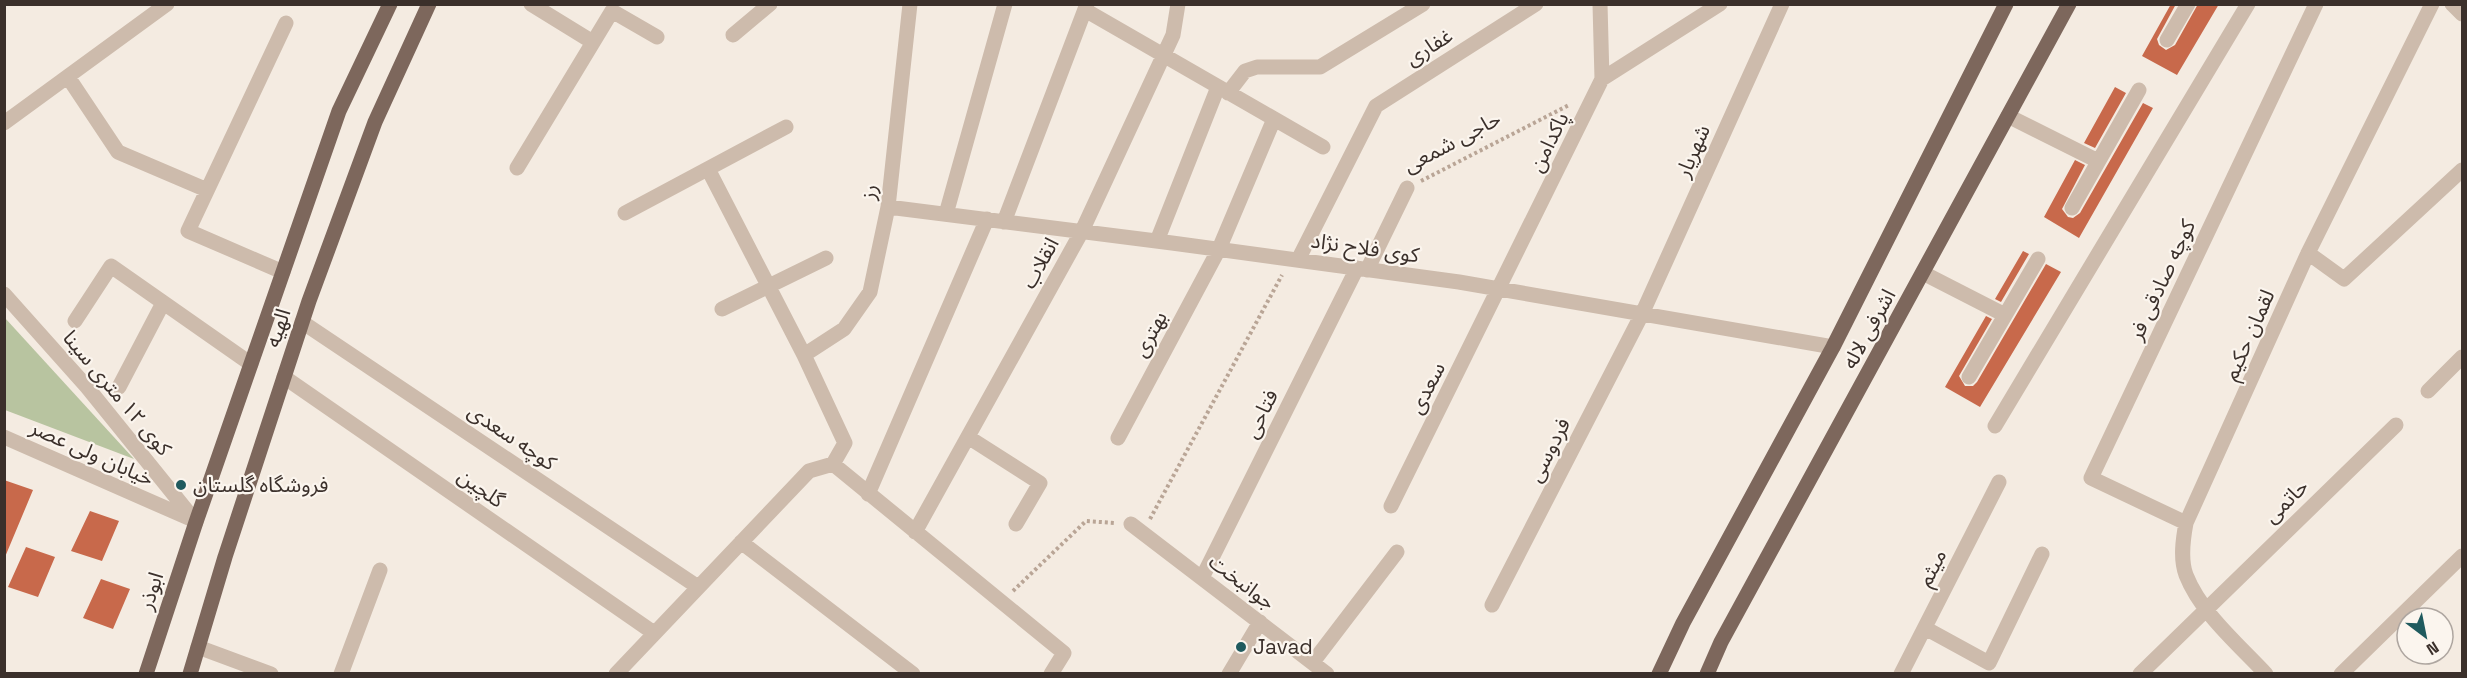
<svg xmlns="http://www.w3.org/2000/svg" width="2467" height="678" font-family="'Space Grotesk','Noto Sans Arabic',sans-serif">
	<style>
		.green { fill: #b8c4a0 }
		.building { fill: #c8694b }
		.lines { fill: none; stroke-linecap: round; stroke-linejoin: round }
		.path { stroke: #b9a596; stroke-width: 4; stroke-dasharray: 3 3; stroke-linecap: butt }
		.minor { stroke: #cdbbac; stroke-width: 15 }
		.major { stroke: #7d675c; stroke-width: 15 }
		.poi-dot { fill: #1f5a5e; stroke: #fbf5ee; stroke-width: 2 }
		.labels { text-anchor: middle; stroke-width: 4.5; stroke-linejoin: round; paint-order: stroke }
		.street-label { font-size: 21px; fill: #3b302b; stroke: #fbf5ee }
		.poi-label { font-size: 21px; fill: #3b302b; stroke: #fbf5ee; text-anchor: start }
	</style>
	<rect width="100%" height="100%" fill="#f4ebe1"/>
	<!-- green -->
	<path class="green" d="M4,318H5L134,459L5,410Z"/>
	<!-- building -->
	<path class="building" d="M2171,4H2176L2157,39L2159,45L2166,50L2175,45L2198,4H2219L2177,75L2142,56Z
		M2115,87L2126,93L2095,148L2084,143Z
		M2143,103L2153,108L2079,238L2044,217L2075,160L2085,165L2062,209L2068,217L2073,218L2080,213Z
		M2023,251L2029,254L2001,302L1995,299Z
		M2046,264L2061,272L1980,407L1945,387L1986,316L1992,319L1959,376L1965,386H1973L1977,382Z
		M4,480L33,490L5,557H4Z
		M90,511L119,521L102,561L71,551Z
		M26,547L55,557L38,597L8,587Z
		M101,579L130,589L113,629L83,618Z"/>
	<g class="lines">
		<!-- path -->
		<path class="path" d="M1421,181L1569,105
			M1150,519L1282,275
			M1013,591L1086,521L1115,523"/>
		<!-- minor -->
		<path class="minor" d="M531,4L591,41
			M2452,4L2462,14
			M1085,10L1323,147
			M733,35L770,4
			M2167,40L2188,4
			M68,77L118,152L207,190
			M1602,79L1720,4
			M1228,93L1245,71L1257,67H1320L1423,4
			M2008,116L2098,161
			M4,123L167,4
			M517,168L612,11L657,37
			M708,169L804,355L845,443L833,464
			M888,207L1172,243L1459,282L1833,347
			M2072,208L2139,90
			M625,213L786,127
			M946,214L1005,4
			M1004,222L1087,4
			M1157,241L1218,87
			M2308,253L2344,279L2462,170
			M1298,260L1376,106L1536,4
			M1367,270L1407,188
			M283,272L188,231L286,23
			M1923,273L2005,315
			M4,294L87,387L196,522
			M722,309L826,258
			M75,321L111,266L251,364
			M302,322L698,587
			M804,355L844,329L870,292L888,207L910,4
			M284,377L654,633
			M1969,377L2038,259
			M119,387L163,303
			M2428,391L2462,357
			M1995,426L2248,4
			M4,437L193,520
			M968,437L1040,483L1016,524
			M1118,438L1219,249L1274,119
			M868,494L987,219
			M1391,506L1602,79L1600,4
			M2186,523L2091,478L2316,4
			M1131,524L1327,674
			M915,532L1082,231L1173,35L1178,4
			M741,542L913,674
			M1202,578L1357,268
			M1492,605L1642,314L1782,4
			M1925,628L1989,663L2042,554
			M198,647L271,674
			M1313,662L1397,552
			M341,674L380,570
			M616,674L809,471L833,464L1064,653L1051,674
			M1229,674L1260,622
			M1901,674L1999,482
			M2140,674L2396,425
			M2266,674C2238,644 2201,613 2186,575C2180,559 2183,539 2186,523L2308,253L2432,4
			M2341,674L2462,556"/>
		<!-- major -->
		<path class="major" d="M146,674L196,522L339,111L390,4
			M190,674L225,557L309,301L375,122L429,4
			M1659,674L1683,623L1833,347L2006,4
			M1707,674L1721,642L2069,4"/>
	</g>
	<!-- markers -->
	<g class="poi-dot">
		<circle cx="181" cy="485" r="6"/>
		<circle cx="1241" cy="647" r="6"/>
	</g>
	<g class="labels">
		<!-- street labels -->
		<g class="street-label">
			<text transform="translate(1429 47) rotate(-32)" y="7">غفاری</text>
			<text transform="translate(1452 142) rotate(-28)" y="7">حاجی شمعی</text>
			<text transform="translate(1549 142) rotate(-64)" y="7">پاکدامن</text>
			<text transform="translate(1693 151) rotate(-66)" y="7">شهریار</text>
			<text transform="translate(869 192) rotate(-82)" y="7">رز</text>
			<text transform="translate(1365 248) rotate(8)" y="7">کوی فلاح نژاد</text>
			<text transform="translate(1040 263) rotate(-61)" y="7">انقلاب</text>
			<text transform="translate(2162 280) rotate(-65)" y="7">کوچه صادقی فر</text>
			<text transform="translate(278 328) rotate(-72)" y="7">الهیه</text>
			<text transform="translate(1869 329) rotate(-61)" y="7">اشرفی لاله</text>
			<text transform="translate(1150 334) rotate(-62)" y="7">بهتری</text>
			<text transform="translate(2249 335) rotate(-66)" y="7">لقمان حکیم</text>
			<text transform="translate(1427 388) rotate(-63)" y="7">سعدی</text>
			<text transform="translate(117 393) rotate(50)" y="7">کوی ۱۲ متری سینا</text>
			<text transform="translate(1261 414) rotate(-64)" y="7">فتاحی</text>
			<text transform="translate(512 437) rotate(34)" y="7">کوچه سعدی</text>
			<text transform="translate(1549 450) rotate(-63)" y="7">فردوسی</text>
			<text transform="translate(92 453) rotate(24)" y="7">خیابان ولی عصر</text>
			<text transform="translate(481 488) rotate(35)" y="7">گلچین</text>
			<text transform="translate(2286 501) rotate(-44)" y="7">حاتمی</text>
			<text transform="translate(1932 568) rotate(-63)" y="7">میثم</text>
			<text transform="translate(1242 582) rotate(37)" y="7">جوانبخت</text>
			<text transform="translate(151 591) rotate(-72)" y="7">ابوذر</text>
		</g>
		<!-- poi labels -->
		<g class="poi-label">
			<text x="193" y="492">فروشگاه گلستان</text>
			<text x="1253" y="654">Javad</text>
		</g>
	</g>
	<!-- border -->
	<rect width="2467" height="678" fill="none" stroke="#3b302b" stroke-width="12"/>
	<!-- north arrow -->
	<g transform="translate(2425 636) rotate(148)"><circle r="28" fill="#fbf5ee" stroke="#aea6a0" stroke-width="1.5"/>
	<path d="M0-4.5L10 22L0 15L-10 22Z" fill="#1f5a5e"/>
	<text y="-9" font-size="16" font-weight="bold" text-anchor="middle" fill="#3b302b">N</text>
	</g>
</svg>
